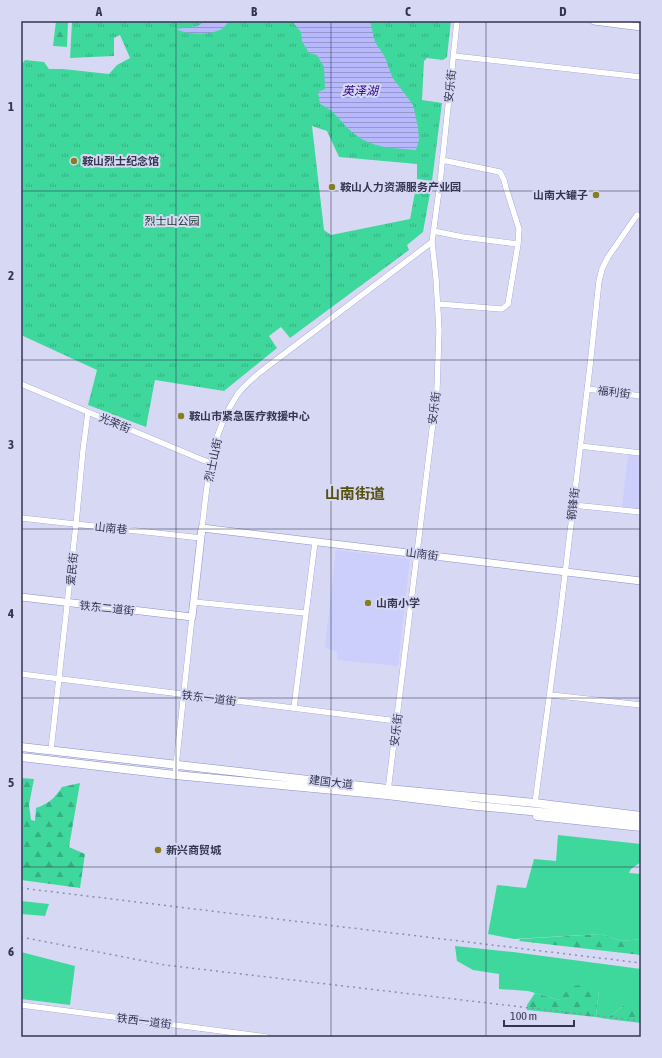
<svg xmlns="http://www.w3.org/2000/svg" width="662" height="1058" font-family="'Asap Condensed','Noto Sans SC',sans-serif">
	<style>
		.built { fill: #cccefc }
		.grass { fill: #3ed89c }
		.forest { fill: url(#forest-firs) }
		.park { fill: url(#park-tufts) }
		.water { fill: url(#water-rules) }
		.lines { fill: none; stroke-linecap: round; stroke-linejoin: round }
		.minor-casing { stroke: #8b8dcd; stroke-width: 6 }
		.major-casing { stroke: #8b8dcd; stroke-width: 8 }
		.highway-casing { stroke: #8b8dcd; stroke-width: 9 }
		.minor { stroke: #fff; stroke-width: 5.5 }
		.major { stroke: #fff; stroke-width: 7 }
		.highway { stroke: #fff; stroke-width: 8 }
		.rail { stroke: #8d8faa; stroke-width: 1.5; stroke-dasharray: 2 4; stroke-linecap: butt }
		.grid { fill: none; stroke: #343550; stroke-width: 1; stroke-opacity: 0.55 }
		.poi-dot { fill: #877d23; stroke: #d7d9f4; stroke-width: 1.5 }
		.labels { text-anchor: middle; stroke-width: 4; stroke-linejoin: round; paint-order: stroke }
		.street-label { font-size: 11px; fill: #343550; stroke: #d7d9f4 }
		.poi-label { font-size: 11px; font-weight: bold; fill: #343550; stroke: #d7d9f4; text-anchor: start }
		.park-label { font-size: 11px; fill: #173024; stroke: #d7d9f4 }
		.water-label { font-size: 12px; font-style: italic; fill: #2e008a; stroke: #d7d9f4 }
		.district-label { font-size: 15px; font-weight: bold; fill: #575011; stroke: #d7d9f4 }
		.neatline { fill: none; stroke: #343550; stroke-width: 1.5 }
		.grid-label { font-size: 13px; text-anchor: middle; font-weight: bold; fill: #343550 }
	</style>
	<defs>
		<pattern id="forest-firs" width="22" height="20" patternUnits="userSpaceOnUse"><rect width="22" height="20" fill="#3ed89c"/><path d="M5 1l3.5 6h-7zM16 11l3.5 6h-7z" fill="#35b082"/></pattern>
		<pattern id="park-tufts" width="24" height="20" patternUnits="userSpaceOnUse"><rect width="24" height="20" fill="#3ed89c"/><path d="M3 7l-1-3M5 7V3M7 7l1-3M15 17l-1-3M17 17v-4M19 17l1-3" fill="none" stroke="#35b082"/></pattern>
		<pattern id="water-rules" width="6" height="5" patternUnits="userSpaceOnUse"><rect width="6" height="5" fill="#b7b9fc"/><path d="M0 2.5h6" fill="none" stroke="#9697ce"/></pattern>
	</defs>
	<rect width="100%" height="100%" fill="#d7d9f4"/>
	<!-- built -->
	<path class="built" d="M628,455L641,456V509L622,507Z
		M336,550L410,559L398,666L338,660L337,652L325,647Z"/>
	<!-- grass -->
	<path class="grass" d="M558,835L641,844V862L631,869L629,873L641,874V939L622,941L601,934L514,939L488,934L497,885L526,888L534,859L556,861Z
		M21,901L49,904L45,916L21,914Z
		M455,946L513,952L641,969V1006H623L607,1019L596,1017L599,990L559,1000L528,991L499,989V974L473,970L457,961Z
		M21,952L75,966L70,1005L21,999Z"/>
	<!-- forest -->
	<path class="forest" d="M56,21H68L67,47L53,46Z
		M21,778L34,779L29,805L31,820L35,821L36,808C48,804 55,798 62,787L80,783L69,847L85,854L80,888L21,880Z
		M601,934L622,941L641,939V955L519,941L520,939Z
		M588,985L599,990L596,1017L527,1010V1005L535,993L559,1000L571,986Z
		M623,1006H641V1023L607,1019Z"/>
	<!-- park -->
	<path class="park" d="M73,21H451L447,57L443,60L427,58L424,61L422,100L442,103L432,181L417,179V164L339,157L327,131L312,126L324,230L331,235L410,219L416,187L431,188L423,232L407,245L409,250L290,338L281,327L269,336L277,348L224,391L155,380L146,427L88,405L97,370L21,335V65L25,60L44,62L49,69H63L109,74L117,65L130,58L120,35L114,38V56L70,58L72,22Z"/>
	<!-- water -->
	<path class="water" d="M205,21H229C227,24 223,28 220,30C208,35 187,35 176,29L198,26Z
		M292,21H370L375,42L385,57L392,77L413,105L418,127L419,140L416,150C392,148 369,148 351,131C340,121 334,110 320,104L318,92L325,89L324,67L317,55L309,53L302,41L301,32Z"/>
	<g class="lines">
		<defs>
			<path id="minor" d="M454,56L641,77
				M433,231L463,237L518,244
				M438,304L502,309L508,304L518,244L519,229L506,188L504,180L500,172L442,160
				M21,384L210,463
				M588,389L641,396
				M580,446L641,453
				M573,505L641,512
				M21,518L201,538
				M202,528C208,480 209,438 237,395C243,387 251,380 259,373L432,242
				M194,602L305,613
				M21,674L397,721
				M551,695L641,705
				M294,708L315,542
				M51,750L76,524L83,450L88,412
				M175,775L192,617
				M388,791L437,389L439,330L436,278L432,242L440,183L457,21
				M535,803L560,616L590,366L599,281L602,269L608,257L637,215L641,216
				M21,1005L267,1037"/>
			<path id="major" d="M594,21L641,27
				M21,597L192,617L202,528L641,581"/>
			<path id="highway" d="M21,747L388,789L535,803L641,816
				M21,757L175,775L387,795L477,806L637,821
				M537,816L641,827"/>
		</defs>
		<!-- minor casing -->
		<use href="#minor" class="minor-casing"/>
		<!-- major casing -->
		<use href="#major" class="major-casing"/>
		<!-- highway casing -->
		<use href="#highway" class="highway-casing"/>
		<!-- minor -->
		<use href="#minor" class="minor"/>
		<!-- major -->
		<use href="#major" class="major"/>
		<!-- highway -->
		<use href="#highway" class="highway"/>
		<!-- rail -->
		<path class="rail" d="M21,888L641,963
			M21,937L165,965L641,1021"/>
	</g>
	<!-- grid -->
	<path class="grid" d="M176,21V1037M331,21V1037M486,21V1037M21,191H641M21,360H641M21,529H641M21,698H641M21,867H641"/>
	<!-- markers -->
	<g class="poi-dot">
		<circle cx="74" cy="161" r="4"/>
		<circle cx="332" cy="187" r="4"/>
		<circle cx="596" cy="195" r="4"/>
		<circle cx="181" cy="416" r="4"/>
		<circle cx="368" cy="603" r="4"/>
		<circle cx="158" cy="850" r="4"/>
	</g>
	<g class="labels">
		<!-- street labels -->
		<g class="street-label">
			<text transform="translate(450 86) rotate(-84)" y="4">安乐街</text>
			<text transform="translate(614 392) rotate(7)" y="4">福利街</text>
			<text transform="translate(434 408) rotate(-83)" y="4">安乐街</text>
			<text transform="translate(115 423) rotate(23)" y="4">光荣街</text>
			<text transform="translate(213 460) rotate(-78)" y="4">烈士山街</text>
			<text transform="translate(573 504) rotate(-83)" y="4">钢锋街</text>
			<text transform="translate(111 528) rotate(6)" y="4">山南巷</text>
			<text transform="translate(422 554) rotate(7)" y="4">山南街</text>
			<text transform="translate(72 569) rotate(-84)" y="4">爱民街</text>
			<text transform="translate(107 608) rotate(6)" y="4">铁东二道街</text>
			<text transform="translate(209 698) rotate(7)" y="4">铁东一道街</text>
			<text transform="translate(396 730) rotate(-83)" y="4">安乐街</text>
			<text transform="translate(331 782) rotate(7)" y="4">建国大道</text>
			<text transform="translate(144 1021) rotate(7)" y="4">铁西一道街</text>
		</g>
		<!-- poi labels -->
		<g class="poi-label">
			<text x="82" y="165">鞍山烈士纪念馆</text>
			<text x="340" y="191">鞍山人力资源服务产业园</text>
			<text x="588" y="199" text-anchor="end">山南大罐子</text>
			<text x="189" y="420">鞍山市紧急医疗救援中心</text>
			<text x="376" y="607">山南小学</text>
			<text x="166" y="854">新兴商贸城</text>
		</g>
		<!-- park labels -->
		<g class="park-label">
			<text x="172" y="225">烈士山公园</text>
		</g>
		<!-- water labels -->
		<g class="water-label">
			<text x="360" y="95">英泽湖</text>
		</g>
		<!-- district labels -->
		<g class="district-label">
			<text x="355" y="499">山南街道</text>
		</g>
	</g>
	<!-- border -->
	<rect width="662" height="1058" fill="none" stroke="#d7d9f4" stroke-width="44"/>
	<!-- scale -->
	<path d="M504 1020v6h70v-6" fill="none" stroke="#343550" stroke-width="2"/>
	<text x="510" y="1020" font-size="12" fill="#343550" stroke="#d7d9f4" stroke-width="3" paint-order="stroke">100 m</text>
	<rect x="22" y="22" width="618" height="1014" class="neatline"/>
	<g class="grid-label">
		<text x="99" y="16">A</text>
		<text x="254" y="16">B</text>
		<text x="408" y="16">C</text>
		<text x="563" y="16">D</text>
		<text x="11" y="111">1</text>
		<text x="11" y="280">2</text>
		<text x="11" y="449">3</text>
		<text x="11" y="618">4</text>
		<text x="11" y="787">5</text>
		<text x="11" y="956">6</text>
	</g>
</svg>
